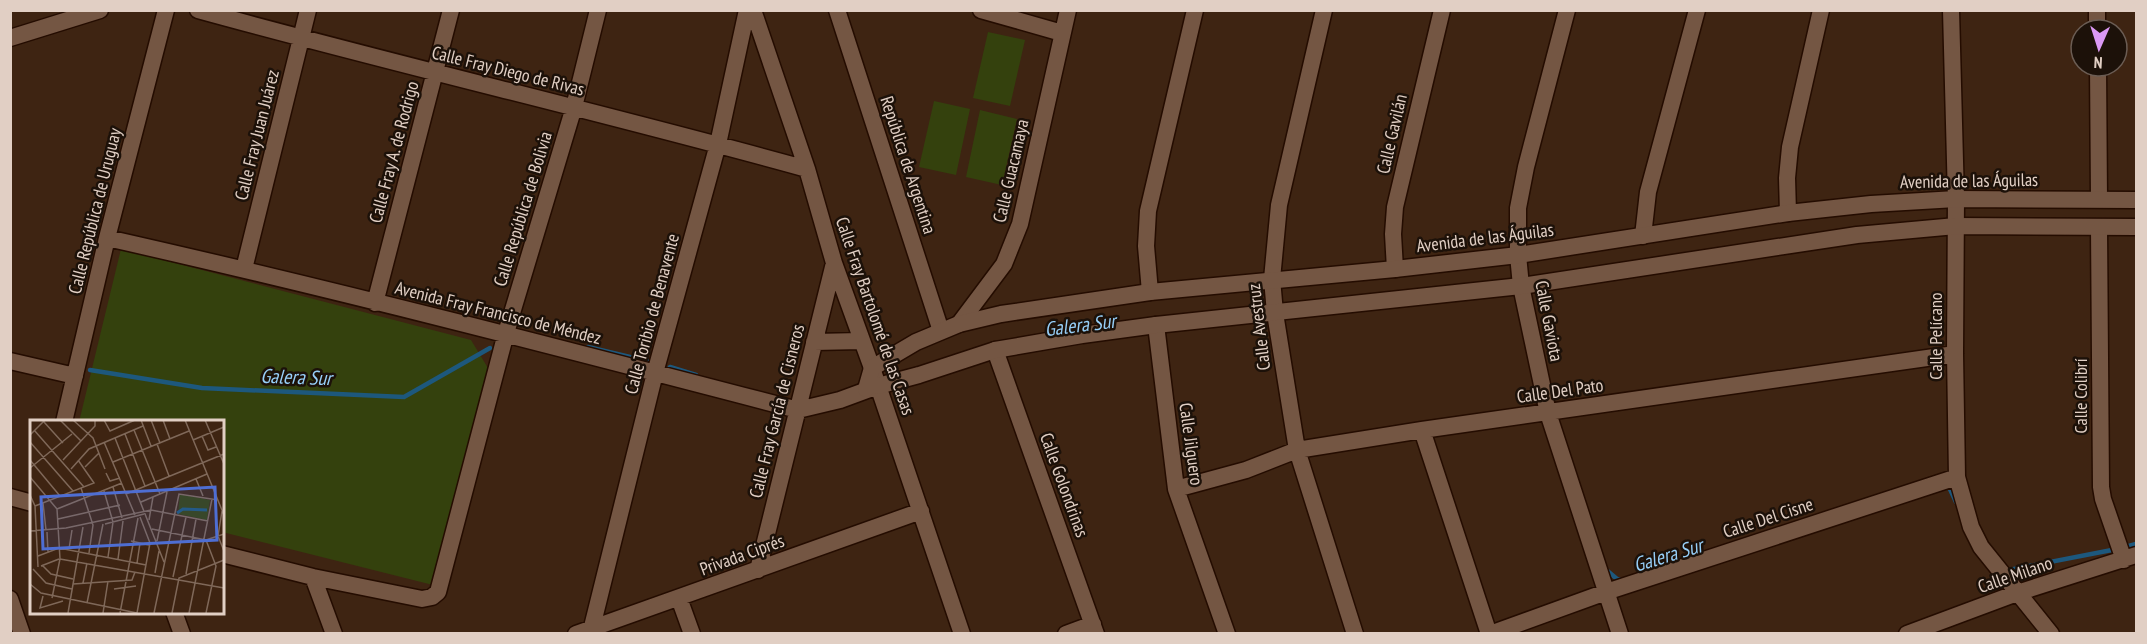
<svg xmlns="http://www.w3.org/2000/svg" width="2147" height="644" font-family="'PT Sans Narrow',sans-serif">
	<style>
		.green { fill: #34410d }
		.lines { fill: none; stroke-linecap: round; stroke-linejoin: round }
		.stream { stroke: #1d587d; stroke-width: 4.5 }
		.minor-casing { stroke: #240c00; stroke-width: 19 }
		.tertiary-casing { stroke: #240c00; stroke-width: 19 }
		.secondary-casing { stroke: #240c00; stroke-width: 19 }
		.minor { stroke: #745643; stroke-width: 16 }
		.tertiary { stroke: #745643; stroke-width: 16 }
		.secondary { stroke: #745643; stroke-width: 16 }
		.labels { text-anchor: middle; stroke-width: 5; stroke-linejoin: round; paint-order: stroke }
		.street-label { font-size: 18px; fill: #e1cfc4; stroke: #1c1109 }
		.water-label { font-size: 20px; font-style: italic; fill: #97cff8; stroke: #1c1109 }
		.inset-river { fill: none; stroke: #1d587d; stroke-width: 3 }
		.inset-road { fill: none; stroke: #7f6859; stroke-width: 1.5 }
		.view { fill: #4e6ed3; fill-opacity: 0.15; stroke: #4e6ed3; stroke-width: 3 }
		.inset-edge { fill: none; stroke: #e1cfc4; stroke-width: 3 }
	</style>
	<rect width="100%" height="100%" fill="#3e2412"/>
	<!-- green -->
	<path class="green" d="M988,32L1025,40L1010,106L973,98Z
		M934,101L970,109L956,175L919,167Z
		M980,110L1017,119L1002,185L966,177Z
		M121,249L471,340L491,373L433,585L222,532V422H79Z"/>
	<g class="lines">
		<!-- stream -->
		<path class="stream" d="M588,347L655,363
			M670,367L696,375
			M90,370L202,388L404,397L490,348
			M1947,487H1949L1956,502
			M2125,547L2136,544
			M1604,568L1617,579L1624,581
			M2004,571L2117,549"/>
		<defs>
			<path id="minor" d="M198,10C401,66 605,113 807,169
				M753,10L807,169L834,263L872,368L962,634
				M837,10L941,331
				M981,10L1062,33
				M1324,10L1279,205L1272,279L1275,313L1297,450L1355,634
				M1567,10L1526,167L1518,208V255L1521,286L1548,413L1620,634
				M1951,10L1956,199L1955,354L1957,477L1971,527L1981,547L2051,634
				M2097,10V30
				M10,38L100,10
				M2098,66L2099,199
				M1788,213L1787,178L1790,147L1821,10
				M2099,228L2101,487L2103,499L2124,560
				M1643,236L1648,192L1697,10
				M107,238C338,290 568,350 798,410L840,400L878,386
				M244,269L308,10
				M1395,269L1393,234L1395,207L1442,10
				M1150,292L1146,246L1148,211L1195,10
				M375,303L451,10
				M959,324L1004,264L1020,224L1068,10
				M1156,325L1176,489L1227,634
				M814,342L861,341
				M995,350L1096,634
				M10,361L75,376
				M64,422L107,238L166,10
				M1422,430L1489,634
				M1176,489L1246,470L1297,450L1422,430L1955,354
				M10,497L32,503
				M222,554L313,577L422,599L432,597L438,592L506,333L574,107L598,10
				M758,570L834,263
				M313,577L334,634
				M679,598L692,634
				M174,612L182,634
				M592,627L655,373L718,144L747,10
				M576,634L921,511
				M1066,634L1093,624
				M1490,634L1606,592L1957,477
				M1907,634L2017,593L2136,555"/>
			<path id="tertiary" d="M878,386L919,375L995,350L1082,335L1156,325L1521,286L1857,235L1956,226L2136,227
				M866,389L872,368L916,342L959,324L1001,314L1150,292L1395,269L1518,255L1788,213L1871,204L1956,199L2136,200"/>
			<path id="secondary" d="M10,599L22,634"/>
		</defs>
		<!-- minor casing -->
		<use href="#minor" class="minor-casing"/>
		<!-- tertiary casing -->
		<use href="#tertiary" class="tertiary-casing"/>
		<!-- secondary casing -->
		<use href="#secondary" class="secondary-casing"/>
		<!-- minor -->
		<use href="#minor" class="minor"/>
		<!-- tertiary -->
		<use href="#tertiary" class="tertiary"/>
		<!-- secondary -->
		<use href="#secondary" class="secondary"/>
	</g>
	<g class="labels">
		<!-- street labels -->
		<g class="street-label">
			<text transform="translate(508 71) rotate(14)" y="6">Calle Fray Diego de Rivas</text>
			<text transform="translate(1392 134) rotate(-77)" y="6">Calle Gavilán</text>
			<text transform="translate(257 135) rotate(-76)" y="6">Calle Fray Juan Juárez</text>
			<text transform="translate(394 152) rotate(-75)" y="6">Calle Fray A. de Rodrigo</text>
			<text transform="translate(908 165) rotate(72)" y="6">República de Argentina</text>
			<text transform="translate(1011 171) rotate(-77)" y="6">Calle Guacamaya</text>
			<text transform="translate(1969 181) rotate(-1)" y="6">Avenida de las Águilas</text>
			<text transform="translate(523 209) rotate(-73)" y="6">Calle República de Bolivia</text>
			<text transform="translate(95 211) rotate(-76)" y="6">Calle República de Uruguay</text>
			<text transform="translate(1485 238) rotate(-7)" y="6">Avenida de las Águilas</text>
			<text transform="translate(498 313) rotate(14)" y="6">Avenida Fray Francisco de Méndez</text>
			<text transform="translate(652 314) rotate(-75)" y="6">Calle Toribio de Benavente</text>
			<text transform="translate(875 316) rotate(71)" y="6">Calle Fray Bartolomé de las Casas</text>
			<text transform="translate(1549 321) rotate(79)" y="6">Calle Gaviota</text>
			<text transform="translate(1259 327) rotate(-97)" y="6">Calle Avestruz</text>
			<text transform="translate(1936 336) rotate(-90)" y="6">Calle Pelícano</text>
			<text transform="translate(1560 391) rotate(-8)" y="6">Calle Del Pato</text>
			<text transform="translate(2081 396) rotate(-90)" y="6">Calle Colibrí</text>
			<text transform="translate(777 411) rotate(-76)" y="6">Calle Fray García de Cisneros</text>
			<text transform="translate(1191 444) rotate(82)" y="6">Calle Jilguero</text>
			<text transform="translate(1064 485) rotate(70)" y="6">Calle Golondrinas</text>
			<text transform="translate(1768 518) rotate(-18)" y="6">Calle Del Cisne</text>
			<text transform="translate(742 555) rotate(-20)" y="6">Privada Ciprés</text>
			<text transform="translate(2015 575) rotate(-19)" y="6">Calle Milano</text>
		</g>
		<!-- water labels -->
		<g class="water-label">
			<text transform="translate(1080 325) rotate(-7)" y="7">Galera Sur</text>
			<text transform="translate(296 377) rotate(2)" y="7">Galera Sur</text>
			<text transform="translate(1668 555) rotate(-17)" y="7">Galera Sur</text>
		</g>
	</g>
	<!-- overview -->
	<g transform="translate(30 420)">
		<rect width="194" height="194" fill="#3e2412"/>
		<path d="M150,74L180,80L177,100L148,94Z" fill="#34410d"/>
		<path class="inset-river" d="M147,93L153,89L177,90"/>
		<path class="inset-road" d="M30,0L51,21M43,0L63,18L75,49M74,0L80,11L105,0M111,0L121,26M121,0L130,23M133,0L140,19M155,0L194,95M175,0L194,44M14,2L33,23M4,10L54,67M104,10L130,74M95,14L115,66M0,15L15,0M172,16L178,30L186,27M85,18L134,142M163,20L194,7M0,22L43,71M74,22L105,95M127,24L139,56M0,40L30,76M33,40L65,6V0M83,42L159,11M55,47L69,33M0,48L42,14M41,49L59,29L113,6M76,53L80,61L90,58M0,57L27,89L30,139L22,178M166,59L173,76M83,67L92,98M51,68L63,105L59,133M74,71L83,102L78,137M96,74L194,34M0,75L5,86L8,147M111,82L177,54M13,83L16,110M5,86L64,63L48,40M27,89L92,63M192,91L188,116L194,131M28,99L90,85M119,100L123,77M75,104L114,94M122,109L176,120L194,114M0,111L36,108L121,90L178,101M17,112L18,132M176,120L186,146L176,193M101,121L119,125M127,121L137,72M39,129L42,110M8,136L29,128L116,145M30,139L194,168M88,139L93,101M107,143L110,123M12,145L21,154L43,159M11,146L29,139M3,149L16,163L42,169M125,153L129,131M156,154L166,99M143,157L156,97M53,163L57,143M0,164L11,173L107,193M43,164L102,160L105,152M84,169L106,166M13,176L10,188L33,181M57,183L73,104M38,193L53,107M73,193L78,161M90,193L108,98M107,193L120,123L110,97M124,193L149,74L188,80M142,193L149,158L194,140M159,193L182,79"/>
		<path class="view" d="M185,67L187,120L13,129L11,77Z"/>
		<rect width="194" height="194" class="inset-edge"/>
	</g>
	<!-- border -->
	<rect width="2147" height="644" fill="none" stroke="#e1cfc4" stroke-width="24"/>
	<!-- north arrow -->
	<g transform="translate(2099 48) rotate(183)"><circle r="28" fill="#1c1109" stroke="#6b5d54" stroke-width="1.5"/>
	<path d="M0-4.5L10 22L0 15L-10 22Z" fill="#db99f5"/>
	<text y="-9" font-size="16" font-weight="bold" text-anchor="middle" fill="#e1cfc4">N</text>
	</g>
</svg>
